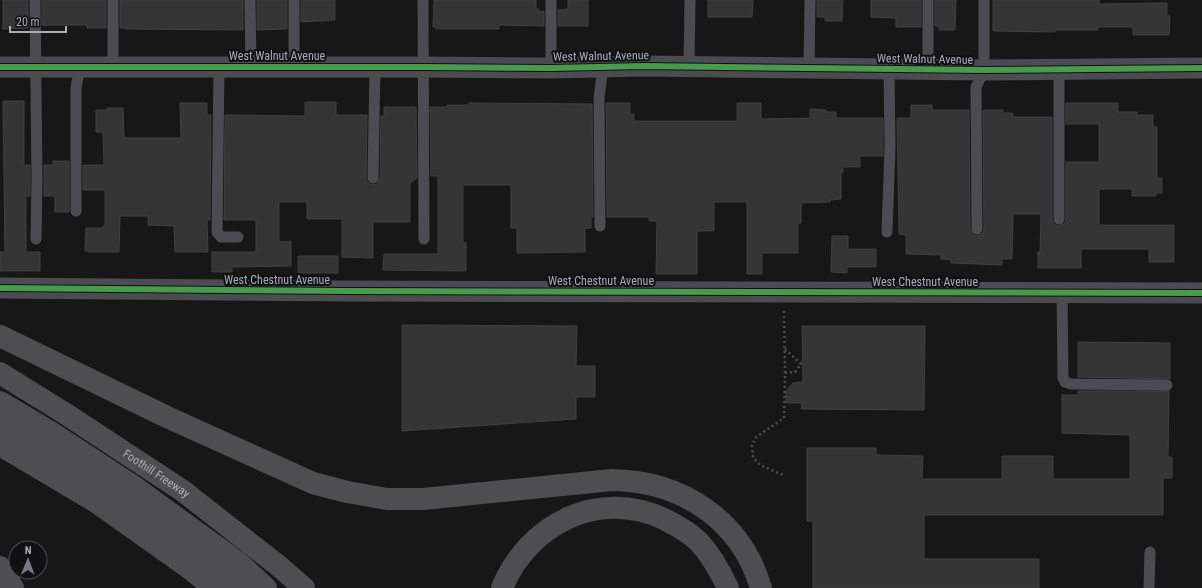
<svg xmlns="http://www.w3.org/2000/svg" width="1202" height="588" font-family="'Roboto Condensed',sans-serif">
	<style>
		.building { fill: #353536; stroke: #3f4043 }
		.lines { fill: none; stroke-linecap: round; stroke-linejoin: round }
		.path { stroke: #4d4e52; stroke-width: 2.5; stroke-dasharray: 2 3; stroke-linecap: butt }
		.lane { stroke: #4b4c50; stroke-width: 11 }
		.street { stroke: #4b4c50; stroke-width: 21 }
		.highway { stroke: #4e4e51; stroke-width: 22 }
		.cycleway-casing { stroke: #111113; stroke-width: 8 }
		.cycleway { stroke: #469c4c; stroke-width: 6 }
		.labels { text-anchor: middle; stroke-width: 4; stroke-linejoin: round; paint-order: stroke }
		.street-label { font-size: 12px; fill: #a8adb8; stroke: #111113 }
	</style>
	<rect width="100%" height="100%" fill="#171717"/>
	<!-- building -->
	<path class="building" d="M3,0H28V28L3,29Z
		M42,0H106V28H87V25H42Z
		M120,0H243V30L125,29V28H120Z
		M257,0H287V29L257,30Z
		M301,0H335V20L301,22Z
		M434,0H536V9H539V12L544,11V26L499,25V29H436V27H433Z
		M568,0H588V26H558V10L568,9Z
		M708,0H753L752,17H708Z
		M817,0H843L842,21H825V17H817Z
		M871,0H921V27H896V18L871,17Z
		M935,0H956L955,30H939V26H935Z
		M993,0H1099V4L1167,3V16H1170L1169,35H1133V27H1098V30H1055V32L993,31Z
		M3,101H24V165H30V196H26V252H40V271H0V252H5Z
		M305,102H336V115H367L366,178L367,182L372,185L377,184L380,178L381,116H384V107H416L417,178L410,183V222H373V258L342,257V219H307V202H279V242L291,241V266L232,267V272H212V252H256V220H224L225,115L305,116Z
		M180,103H207V115H211L210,220H207L208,252H175L174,226L148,225V216H120L119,252H88V251H85L86,228H103V226H105V190H83V165H104L103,132H96V110H107V108H123L124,138H181Z
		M469,103L592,104L593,217H591V228H585V252L517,253V228H511V185H463V243H466V271L383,270L384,254H438V176H431L430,107H447V105H469Z
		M606,103H630V114H634V121H737V103H761V119L810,118V109L826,110V112H836V118H883V156H860V167H843V172L841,173V199L830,200V202L801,203V223H798V253H762V274H747V202H714V231H697V274H656L657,221H649V217H607Z
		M1066,103H1118V112H1137V115H1153V127H1157V178H1162V193H1156V196H1132V189H1099V225H1174V262H1149V249H1081V268H1038V252H1040L1041,214H1013L1012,259H1002V265L951,263V260L941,259V255L906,254V235L899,234L897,118H911V105H932V110H969L970,229L973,235L977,236L983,233L984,229L983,110H1003V113H1013V117H1052V219L1053,223L1056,225L1059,226L1065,223L1066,219V162H1099V124H1066Z
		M53,161H69V212H55V196H44V165H53Z
		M832,236H848V249H876V267H847V273L831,272Z
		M298,256H338V273H298Z
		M402,325L577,326L576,366H595V397H576V419L402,431Z
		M802,326H925L924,410L801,409L802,403H786V391L793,383L803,382Z
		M1078,342L1170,343V379L1078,377Z
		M1078,391H1169L1168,457H1172V478H1163V515H924V559H1039V588H813V521H807V448H876V455L923,456L922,479H1002V456H1053V479H1130V435L1062,433V395H1078Z"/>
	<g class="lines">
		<!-- path -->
		<path class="path" d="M784,311L785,373L784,418L755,438L752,446L753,457L760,465L785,476
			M785,349L801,364L795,372L785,373"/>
		<!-- lane -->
		<path class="lane" d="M35,0L37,178L36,239
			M113,0V67
			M250,0L251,67
			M294,0V67
			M423,0L424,239
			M219,67L217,232L221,237H238
			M689,67L690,0
			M551,68V0
			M809,69L810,0
			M928,70V0
			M373,178L375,67
			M76,211V88L80,66
			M1059,219V70
			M600,226L599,98L603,67
			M977,229L976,87L984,70V0
			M887,232L890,147L889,70
			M1062,292L1063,378L1065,382L1071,384L1167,385
			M1149,588L1150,552"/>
		<!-- street -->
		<path class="street" d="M0,67H423L551,68L644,66L984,70L1202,68
			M0,288L346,291L1202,293"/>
		<!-- highway -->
		<g class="highway">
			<path d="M0,336L167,417L313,483L347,492L387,499H423L612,480C682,481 741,520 761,588"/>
			<path id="s1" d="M0,373L66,414L183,491L280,567L304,588"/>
			<path d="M0,402L52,433L133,486L239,563L266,588"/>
			<path d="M0,423L102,485L184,543L241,588"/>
			<path d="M0,445L96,502L189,568L214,588"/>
			<path d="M0,567L13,588"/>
			<path d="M502,588C528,524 599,488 664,519C676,525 689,532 699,542C712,556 720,571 728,588"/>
		</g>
		<defs>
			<path id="cycleway" d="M0,67H423L551,68L644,66L984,70L1202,68
				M0,288L346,291L1202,293"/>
		</defs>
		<!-- cycleway casing -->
		<use href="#cycleway" class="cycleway-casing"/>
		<!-- cycleway -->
		<use href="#cycleway" class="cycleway"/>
	</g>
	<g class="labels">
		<!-- street labels -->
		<g class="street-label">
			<text x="277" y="60">West Walnut Avenue</text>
			<text transform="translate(601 56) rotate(-1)" y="4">West Walnut Avenue</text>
			<text transform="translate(925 59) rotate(1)" y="4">West Walnut Avenue</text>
			<text x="277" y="284">West Chestnut Avenue</text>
			<text x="601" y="285">West Chestnut Avenue</text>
			<text x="925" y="286">West Chestnut Avenue</text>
			<text dy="4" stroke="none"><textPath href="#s1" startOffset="186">Foothill Freeway</textPath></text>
		</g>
	</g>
	<!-- north arrow -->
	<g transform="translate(28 560) rotate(1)"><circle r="19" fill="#111113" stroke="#4d4f55"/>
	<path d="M0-3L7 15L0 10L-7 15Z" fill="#757880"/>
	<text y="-6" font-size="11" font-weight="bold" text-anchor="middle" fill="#a8adb8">N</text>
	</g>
	<!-- scale -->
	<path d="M10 26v6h56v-6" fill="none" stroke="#a8adb8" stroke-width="2"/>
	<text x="16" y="26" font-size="12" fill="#a8adb8" stroke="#111113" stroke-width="3" paint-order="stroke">20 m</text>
</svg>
